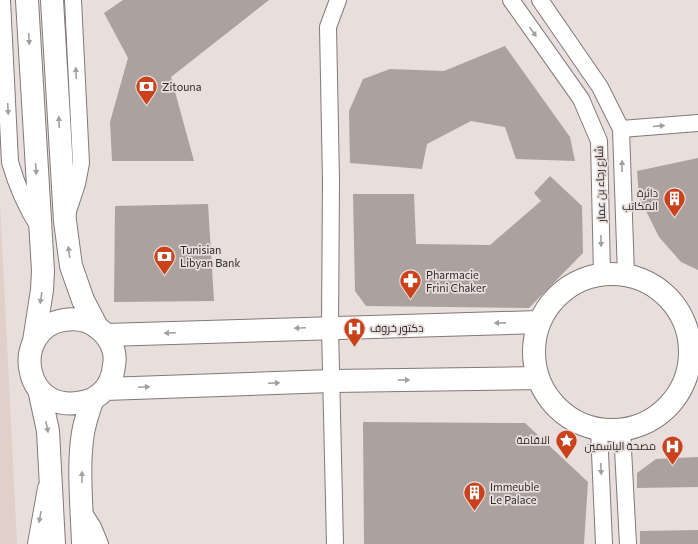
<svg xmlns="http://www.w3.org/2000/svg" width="698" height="544" font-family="Commissioner,Cairo,sans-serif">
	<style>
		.built { fill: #e1cfca }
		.building { fill: #aba19f }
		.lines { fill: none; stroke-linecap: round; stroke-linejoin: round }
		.street-casing { stroke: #827977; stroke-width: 18 }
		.secondary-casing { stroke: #827977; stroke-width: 24 }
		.street { stroke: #fff; stroke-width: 16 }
		.secondary { stroke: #fff; stroke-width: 22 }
		.oneway { fill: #a19f9f }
		.labels { text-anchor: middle; stroke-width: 3.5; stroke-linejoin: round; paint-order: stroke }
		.poi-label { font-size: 11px; fill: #2e2a29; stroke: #e8dedc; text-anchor: start }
		.street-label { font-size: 11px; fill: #2e2a29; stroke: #e8dedc }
	</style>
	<rect width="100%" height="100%" fill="#e8dedc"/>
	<!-- built -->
	<path class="built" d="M0,203L17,544H0Z"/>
	<!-- building -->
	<path class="building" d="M123,0H269L171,77L194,161H112L110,122L128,58L104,13Z
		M505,46L570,137L575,161L516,159L505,127L471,121L427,144L422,169L350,163L349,111L363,79L390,69L444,71Z
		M698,158V270L681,262L659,237L639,197L637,171Z
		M550,176L582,206L583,253L529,308L366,306L355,291L353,194H414L416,244L490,245L541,201L534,193Z
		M208,204L214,301L114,302L115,206Z
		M363,422L525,423L588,482L584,544H364Z
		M698,457V487L637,488V473L656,459Z
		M698,530V544H640V531Z"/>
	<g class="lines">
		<defs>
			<path id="street" d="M2,0L10,162C17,187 26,207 40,229
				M511,0L581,99L599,141L602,274
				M540,0L600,87L621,129L626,275
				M621,129L698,123
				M67,214L77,184L81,163L73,0
				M599,430L604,544
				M622,430L628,544
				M82,510L93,527L100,544
				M36,544L46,488
				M335,544L330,328L331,181L328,27L338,0"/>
			<path id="secondary" d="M27,0L43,271L42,290L34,341
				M52,0L65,221L71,266L83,300L97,327
				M534 352a78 78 0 1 1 156 0a78 78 0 1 1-156 0Z
				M106,335L539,322
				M39,389L48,431L54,544
				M105,389L332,381L538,378
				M83,544C82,509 76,452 86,420C88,414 90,405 93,400C94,397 98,396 100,394C109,387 113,376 114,365C117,351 109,336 98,328C89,320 76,318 64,320C9,328 21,425 93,399"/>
		</defs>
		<!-- street casing -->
		<use href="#street" class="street-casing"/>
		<!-- secondary casing -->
		<use href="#secondary" class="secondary-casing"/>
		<!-- street -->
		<use href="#street" class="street"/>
		<!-- secondary -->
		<use href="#secondary" class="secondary"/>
	</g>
	<!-- one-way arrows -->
	<defs><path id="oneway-solid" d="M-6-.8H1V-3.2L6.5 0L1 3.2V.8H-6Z"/></defs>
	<g class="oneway">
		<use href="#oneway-solid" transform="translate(533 32) rotate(55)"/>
		<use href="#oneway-solid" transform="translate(29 39) rotate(87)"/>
		<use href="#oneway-solid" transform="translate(76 73) rotate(-93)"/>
		<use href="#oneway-solid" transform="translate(8 109) rotate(87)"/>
		<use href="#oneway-solid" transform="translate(59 122) rotate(-93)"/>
		<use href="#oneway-solid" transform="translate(659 126) rotate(-5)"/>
		<use href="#oneway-solid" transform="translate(622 166) rotate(-90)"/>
		<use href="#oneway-solid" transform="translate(36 169) rotate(86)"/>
		<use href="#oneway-solid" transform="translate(601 241) rotate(89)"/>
		<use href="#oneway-solid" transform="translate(69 252) rotate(-98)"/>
		<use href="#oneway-solid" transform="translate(41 298) rotate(98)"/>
		<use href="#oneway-solid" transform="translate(500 323) rotate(179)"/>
		<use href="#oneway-solid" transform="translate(300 328) rotate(178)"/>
		<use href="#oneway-solid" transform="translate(170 333) rotate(178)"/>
		<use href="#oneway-solid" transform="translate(404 380) rotate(-1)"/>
		<use href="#oneway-solid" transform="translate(274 383) rotate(-2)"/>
		<use href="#oneway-solid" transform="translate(144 387) rotate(-2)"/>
		<use href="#oneway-solid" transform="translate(47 427) rotate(79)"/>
		<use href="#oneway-solid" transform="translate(601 469) rotate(88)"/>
		<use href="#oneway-solid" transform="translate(82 477) rotate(-91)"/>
		<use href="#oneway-solid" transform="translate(40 517) rotate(101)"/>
	</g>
	<!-- icons -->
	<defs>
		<symbol id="bank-pin" viewBox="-11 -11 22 30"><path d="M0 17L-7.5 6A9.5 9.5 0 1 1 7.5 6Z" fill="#ca411b" stroke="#e8dedc"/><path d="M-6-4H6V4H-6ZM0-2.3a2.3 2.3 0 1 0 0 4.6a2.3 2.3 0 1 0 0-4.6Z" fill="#fff"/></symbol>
		<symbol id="building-pin" viewBox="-11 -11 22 30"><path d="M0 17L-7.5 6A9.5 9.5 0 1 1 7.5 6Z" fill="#ca411b" stroke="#e8dedc"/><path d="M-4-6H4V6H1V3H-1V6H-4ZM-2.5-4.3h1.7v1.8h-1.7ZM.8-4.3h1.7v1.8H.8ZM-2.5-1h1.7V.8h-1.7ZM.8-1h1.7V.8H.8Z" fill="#fff"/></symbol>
		<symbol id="pharmacy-pin" viewBox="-11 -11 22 30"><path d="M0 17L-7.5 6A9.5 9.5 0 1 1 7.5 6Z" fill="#ca411b" stroke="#e8dedc"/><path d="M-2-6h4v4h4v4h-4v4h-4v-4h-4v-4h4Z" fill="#fff"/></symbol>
		<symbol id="hospital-pin" viewBox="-11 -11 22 30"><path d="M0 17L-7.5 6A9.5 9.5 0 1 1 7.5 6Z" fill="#ca411b" stroke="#e8dedc"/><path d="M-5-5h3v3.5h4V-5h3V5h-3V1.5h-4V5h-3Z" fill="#fff"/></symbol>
		<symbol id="sight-pin" viewBox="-11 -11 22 30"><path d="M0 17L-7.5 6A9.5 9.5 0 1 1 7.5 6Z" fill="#ca411b" stroke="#e8dedc"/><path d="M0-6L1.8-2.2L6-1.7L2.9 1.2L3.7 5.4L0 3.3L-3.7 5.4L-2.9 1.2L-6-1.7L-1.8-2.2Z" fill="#fff"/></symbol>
	</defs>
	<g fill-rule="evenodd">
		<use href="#bank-pin" x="134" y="74" width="25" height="34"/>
		<use href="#building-pin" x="662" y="186" width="25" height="34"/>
		<use href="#bank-pin" x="152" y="244" width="25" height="34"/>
		<use href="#pharmacy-pin" x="398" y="268" width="25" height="34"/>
		<use href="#hospital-pin" x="342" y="316" width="25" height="34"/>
		<use href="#sight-pin" x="554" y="428" width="25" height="34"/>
		<use href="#hospital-pin" x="660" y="434" width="25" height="34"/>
		<use href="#building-pin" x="462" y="480" width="25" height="34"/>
	</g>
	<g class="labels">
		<!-- poi labels -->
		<g class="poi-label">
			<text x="162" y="91">Zitouna</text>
			<text x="658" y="197" text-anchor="end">دائرة<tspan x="658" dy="13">المكاتب</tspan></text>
			<text x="180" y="254">Tunisian<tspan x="180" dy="13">Libyan Bank</tspan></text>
			<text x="426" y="279">Pharmacie<tspan x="426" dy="13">Frini Chaker</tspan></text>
			<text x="370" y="332">دكتور خروف</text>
			<text x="550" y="444" text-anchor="end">الاقامة</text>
			<text x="656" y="450" text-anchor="end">مصحة الياسمين</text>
			<text x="490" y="491">Immeuble<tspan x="490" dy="13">Le Palace</tspan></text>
		</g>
		<!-- street labels -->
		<g class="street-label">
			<text transform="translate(600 184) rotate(-92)" y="4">شارع رجاء بن عمار</text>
		</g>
	</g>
</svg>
